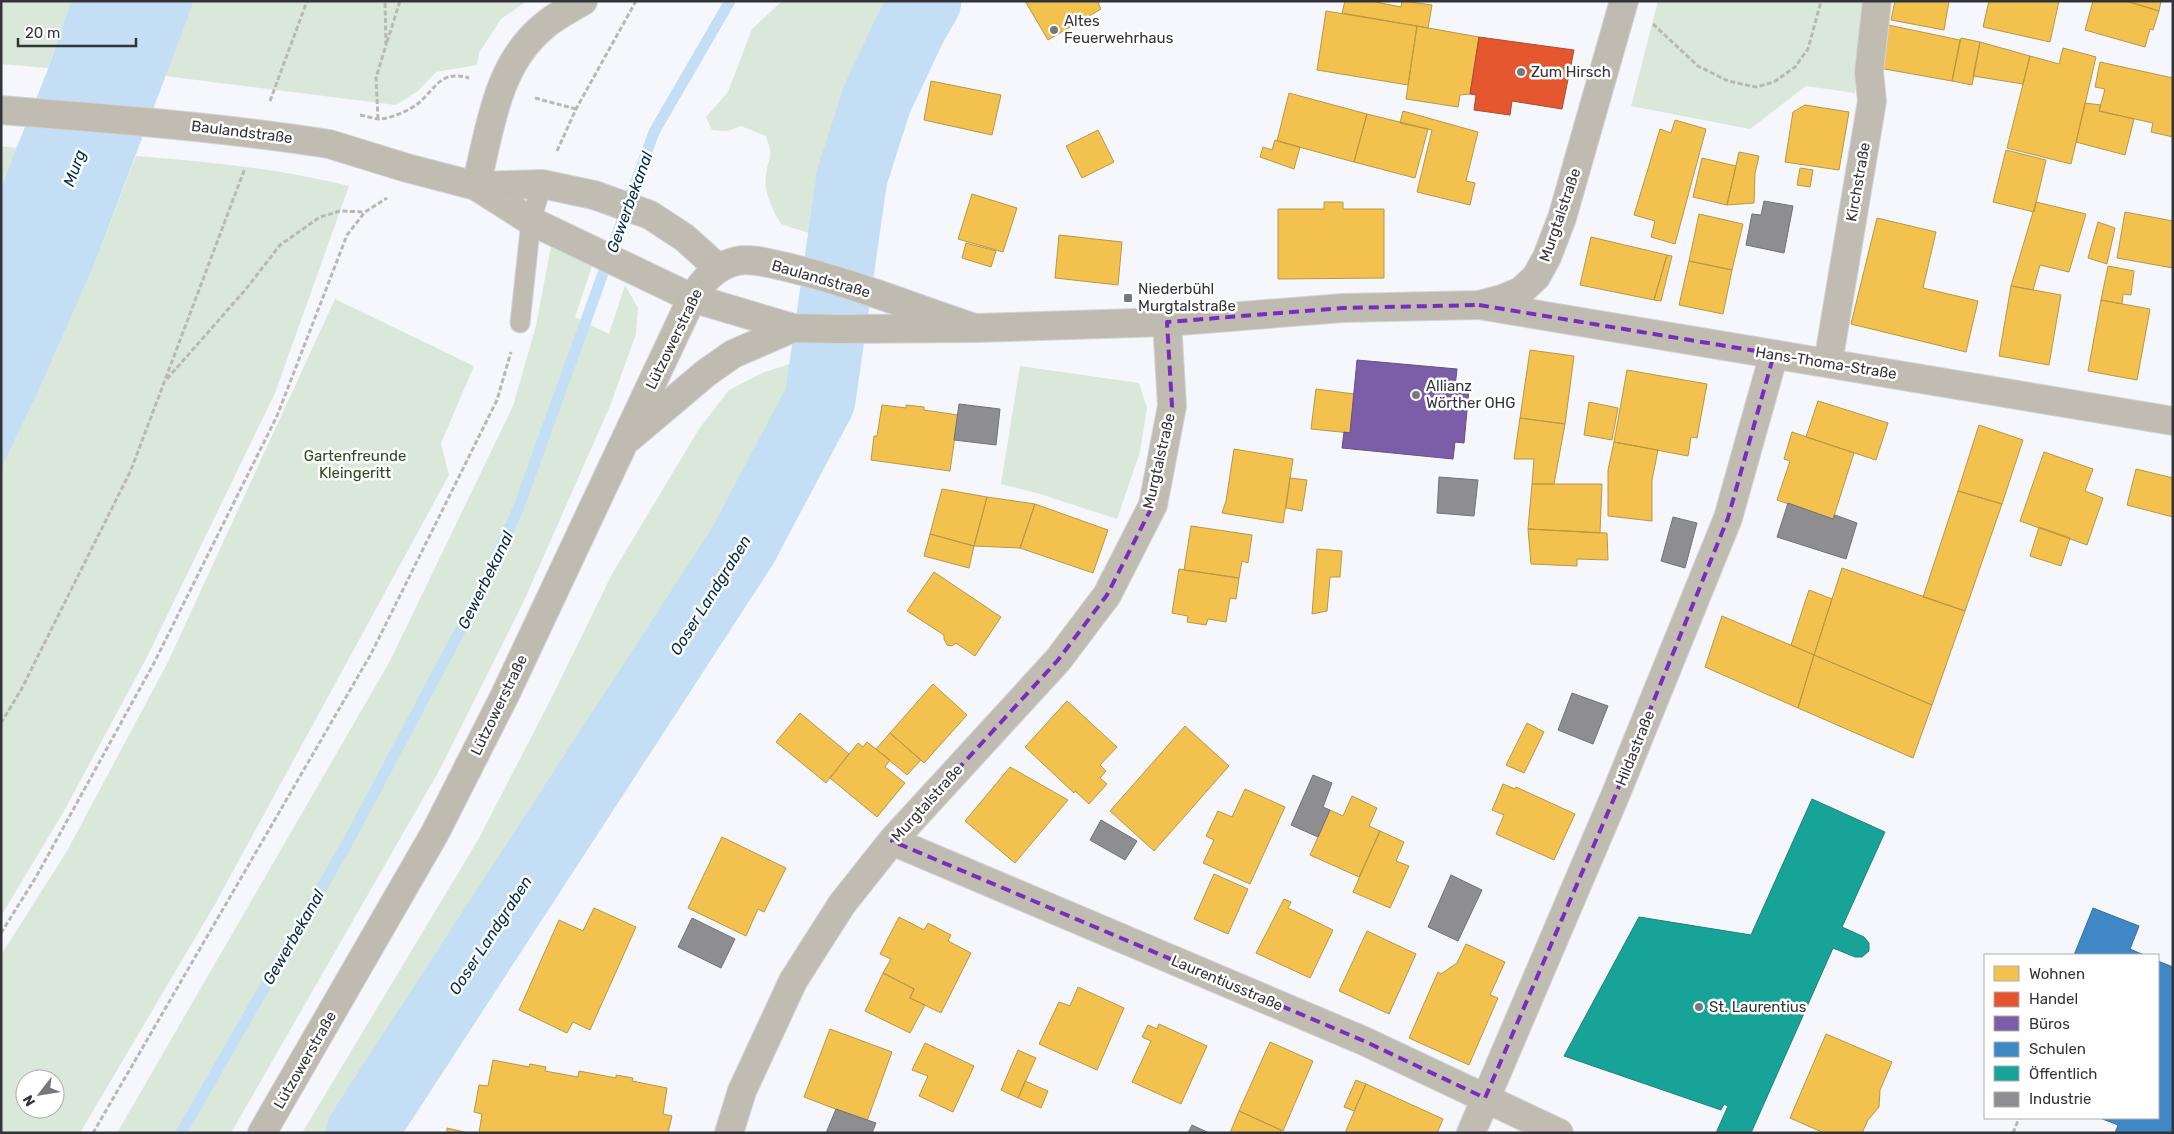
<svg xmlns="http://www.w3.org/2000/svg" width="2174" height="1134" font-family="Rubik,sans-serif">
	<style>
		.green { fill: #d9e8d8; fill-rule: evenodd }
		.water { fill: #c4def6 }
		.homes { fill: #f2c14e; stroke: #b99748 }
		.shops { fill: #e4572e; stroke: #af4c31 }
		.offices { fill: #7b5ea7; stroke: #655186 }
		.schools { fill: #3f88c5; stroke: #3b6f9b }
		.public { fill: #17a398; stroke: #1f827c }
		.industry { fill: #8d8d92; stroke: #727277 }
		.lines { fill: none; stroke-linecap: round; stroke-linejoin: round }
		.stream { stroke: #c4def6; stroke-width: 11 }
		.river { stroke: #c4def6; stroke-width: 71 }
		.service-casing { stroke: #d3d5d8; stroke-width: 21 }
		.minor-casing { stroke: #d3d5d8; stroke-width: 30 }
		.tertiary-casing { stroke: #d3d5d8; stroke-width: 30 }
		.secondary-casing { stroke: #d3d5d8; stroke-width: 30 }
		.path { stroke: #bbb8b3; stroke-width: 3; stroke-dasharray: 5 2.5; stroke-linecap: butt }
		.service { stroke: #c1bcb2; stroke-width: 19 }
		.minor { stroke: #c1bcb2; stroke-width: 28 }
		.tertiary { stroke: #c1bcb2; stroke-width: 28 }
		.secondary { stroke: #c0bbb1; stroke-width: 28 }
		.tertiary-bridge-casing { stroke: #d3d5d8; stroke-width: 30; stroke-linecap: butt }
		.tertiary-bridge { stroke: #c1bcb2; stroke-width: 28 }
		.marked { fill: none; stroke: #7b2cbf; stroke-width: 4; stroke-dasharray: 10 6; stroke-linejoin: round }
		.poi-dot { fill: #77787d; stroke: #fff; stroke-width: 2 }
		.labels { text-anchor: middle; stroke-width: 5; stroke-linejoin: round; paint-order: stroke }
		.poi-label { font-size: 15px; fill: #333439; stroke: #fff; text-anchor: start }
		.street-label { font-size: 15px; fill: #333439; stroke: #fff }
		.park-label { font-size: 15px; fill: #274d1b; stroke: #fff }
		.water-label { font-size: 16px; font-style: italic; fill: #002c4a; stroke: #fff }
	</style>
	<rect width="100%" height="100%" fill="#f5f7fc"/>
	<!-- green -->
	<path class="green" d="M1,1H71L48,68L1,64Z
		M194,1H527L501,19L479,53L477,65L436,72L418,91L396,105L165,76Z
		M782,1H908L875,63L849,128L837,181L833,241L781,224C773,210 763,192 766,175C769,153 774,160 766,136L741,126L727,131L712,130L706,117L728,92L752,29Z
		M1658,1H1865L1855,93L1806,86L1750,129L1631,106Z
		M1,146L17,148L1,186Z
		M136,156C208,162 279,168 349,186L275,393L147,657L64,811L1,916V469L38,392L94,265Z
		M551,246L592,266L575,317L609,334L625,285L638,308L636,334L610,406L523,603L440,769L231,1133H117L390,661L513,406L536,326Z
		M335,299L474,366L441,443L449,475L214,906L80,1133H1V955L67,851L168,662ZM25,1079H55V1109H25Z
		M850,357L820,457L792,507L586,834L429,1059L389,1133H302L478,840L552,697L612,574L699,429L729,390L762,373L805,359Z
		M1020,366L1139,383L1147,408L1140,452L1117,519L1037,493L1001,484Z"/>
	<!-- water -->
	<path class="water" d="M71,1H194L94,265L38,392L1,469V187L48,69Z"/>
	<!-- homes -->
	<path class="homes" d="M1025,1H1101L1098,3L1101,9L1048,40Z
		M1345,1H1371L1401,7L1402,1L1432,5L1428,28L1342,13Z
		M1895,1H1949L1944,30L1891,20Z
		M1989,1H2059L2050,42L1983,27Z
		M2093,1H2126L2159,11L2153,30L2150,29L2145,47L2085,30Z
		M2126,1H2161L2159,11Z
		M1326,11L1417,26L1408,85L1317,70Z
		M1888,25L1960,40L1952,81L1879,68Z
		M1417,26L1479,37L1470,94L1460,95L1458,107L1406,99Z
		M1961,38L1980,42L1972,85L1952,81Z
		M1980,42L2030,56L2023,84L1973,76Z
		M2063,48L2096,57L2071,164L2007,148L2030,56L2059,64Z
		M2100,62L2173,78V137L2151,132L2153,123L2099,111L2105,89L2095,87Z
		M931,81L1001,95L992,135L924,120Z
		M1289,93L1367,114L1354,162L1277,141Z
		M2085,103L2101,105L2099,111L2134,119L2125,155L2076,142Z
		M1805,105L1849,112L1839,170L1785,162L1793,112Z
		M1403,111L1478,132L1466,181L1475,183L1470,205L1417,192L1432,130L1400,123Z
		M1367,114L1428,129L1415,178L1354,162Z
		M1675,120L1706,129L1675,244L1651,237L1655,221L1634,215L1660,129L1671,133Z
		M1098,130L1114,162L1082,178L1066,146Z
		M1275,140L1300,147L1294,169L1260,157L1263,147L1272,150Z
		M2006,150L2046,160L2034,212L1993,202Z
		M1739,152L1759,156L1755,173L1754,203L1727,205Z
		M1702,158L1736,166L1727,205L1693,197Z
		M1800,168L1813,170L1810,187L1797,185Z
		M972,194L1017,208L1003,252L958,239Z
		M1324,202H1343V209H1384V278L1278,279V209H1324Z
		M2036,202L2086,214L2069,272L2040,265L2033,290L2011,286Z
		M2125,212L2173,221V268L2117,258Z
		M1699,214L1743,224L1732,270L1689,261Z
		M1877,218L1936,232L1923,288L1978,301L1966,352L1851,324Z
		M2098,222L2115,228L2107,264L2088,258Z
		M1059,235L1122,242L1118,285L1055,278Z
		M1591,237L1667,255L1654,300L1580,285Z
		M966,243L996,251L991,267L962,258Z
		M1667,255L1672,256L1661,301L1654,300Z
		M1689,261L1732,270L1723,314L1679,305Z
		M2108,266L2134,271L2131,295L2123,294L2122,304L2101,300Z
		M2011,286L2061,295L2049,365L1999,356Z
		M2101,300L2150,309L2137,380L2088,371Z
		M1530,350L1574,356L1565,424L1520,418Z
		M1627,370L1707,384L1697,438L1691,437L1688,456L1614,442Z
		M1316,389L1354,394L1350,433L1311,429Z
		M1818,401L1888,423L1876,460L1806,437Z
		M1589,402L1618,408L1612,440L1584,435Z
		M882,405L906,408V405L924,407V410L958,415L950,471L871,460L874,436H877Z
		M1520,418L1565,424L1554,484H1532L1534,459H1514Z
		M1979,425L2023,440L2002,504L1958,491Z
		M1792,432L1854,453L1833,519L1777,500L1790,461L1784,459Z
		M1614,442L1658,450L1652,480V521L1608,516V470Z
		M1234,449L1293,459L1283,523L1222,513L1226,501Z
		M2044,452L2093,469L2085,491L2103,498L2087,545L2020,521Z
		M2136,469L2173,478V517L2127,505Z
		M1290,478L1307,480L1302,511L1286,508Z
		M1532,484H1602L1600,533L1528,529Z
		M942,489L987,497L974,546L930,534Z
		M1958,491L2002,504L1965,611L1923,597Z
		M987,497L1035,504L1020,548L974,546Z
		M1035,504L1108,530L1093,573L1020,548Z
		M1191,526L1252,535L1248,563L1242,561L1239,578L1184,570Z
		M2039,527L2070,538L2061,566L2030,556Z
		M1528,529L1607,533L1608,560L1577,559V566L1531,564Z
		M930,534L974,546L969,568L924,556Z
		M1317,549L1342,551L1340,577H1330L1327,611L1312,614Z
		M1842,568L1965,611L1932,705L1814,655Z
		M1179,569L1239,578L1236,599L1230,598L1226,622L1208,619L1206,625L1187,622L1188,616L1172,613Z
		M934,572L1001,617L975,656L956,643L952,646L947,645L944,639V635L907,611Z
		M1809,590L1832,599L1814,655L1791,645Z
		M1722,616L1814,655L1798,708L1705,667Z
		M1814,655L1932,705L1913,758L1798,708Z
		M933,684L967,715L924,763L890,733Z
		M1067,701L1117,747L1100,765L1106,771L1100,778L1107,784L1089,804L1075,791L1074,793L1025,747Z
		M800,713L849,754L826,783L776,742Z
		M1527,723L1544,732L1524,773L1506,765Z
		M1185,726L1229,766L1154,851L1110,811Z
		M890,733L921,760L907,775L876,749Z
		M867,742L890,760L885,767L905,783L877,817L830,778L858,743L863,747Z
		M1010,767L1068,800L1015,863L965,821Z
		M1503,784L1515,789L1516,787L1575,814L1554,860L1496,834L1504,815L1492,810Z
		M1245,789L1285,807L1250,884L1203,863L1214,840L1206,836L1218,811L1232,817Z
		M1352,796L1377,808L1369,826L1380,831L1359,877L1310,855L1330,810L1343,816Z
		M1380,831L1404,842L1396,861L1409,866L1390,908L1353,892Z
		M722,837L786,868L764,912L758,909L746,936L688,908Z
		M1214,874L1248,889L1228,934L1194,919Z
		M1284,899L1291,902L1288,908L1333,930L1310,978L1256,953Z
		M594,908L636,927L590,1030L573,1022L567,1033L519,1010L559,920L583,931Z
		M899,917L924,930L928,923L951,935L948,941L971,953L941,1013L910,998L914,989L883,973L891,959L880,954Z
		M1367,931L1416,954L1389,1014L1339,991Z
		M1466,944L1505,962L1490,995L1498,998L1469,1065L1409,1038L1438,972L1441,974L1457,963Z
		M883,973L914,989L910,998L925,1005L910,1033L865,1011Z
		M1078,987L1124,1008L1097,1070L1039,1044L1059,1002L1070,1006Z
		M1159,1024L1207,1046L1181,1104L1132,1082L1151,1041L1142,1037L1148,1025L1157,1029Z
		M830,1029L892,1052L867,1121L804,1097Z
		M1826,1034L1892,1062L1880,1090L1879,1107L1868,1120L1862,1133H1824L1790,1118Z
		M1270,1042L1313,1061L1283,1131L1239,1111Z
		M925,1043L974,1066L953,1112L919,1096L928,1076L912,1070Z
		M1018,1050L1036,1058L1018,1098L1001,1090Z
		M493,1060L529,1067L530,1064L546,1067L545,1071L578,1077L579,1071L616,1078V1075L633,1078L632,1081L667,1088L663,1114L672,1116L668,1133H479L482,1114L474,1112L479,1085L488,1086Z
		M1356,1080L1366,1084L1354,1111L1344,1107Z
		M1025,1081L1048,1091L1041,1108L1018,1098Z
		M1366,1084L1443,1119L1437,1133H1345Z
		M1239,1111L1281,1130L1280,1133H1230Z
		M447,1128L469,1133H447Z"/>
	<!-- shops -->
	<path class="shops" d="M1479,37L1574,50L1562,109L1512,101L1510,115L1474,110L1476,95L1470,94Z"/>
	<!-- offices -->
	<path class="offices" d="M1357,360L1457,369L1455,387L1469,389L1464,443L1455,442L1453,459L1342,448L1344,432L1350,433Z"/>
	<!-- schools -->
	<path class="schools" d="M2093,908L2139,926L2130,949L2144,955H2074Z
		M2158,961L2173,967V1133H2115L2118,1125L2100,1118H2158Z"/>
	<!-- public -->
	<path class="public" d="M1812,799L1885,832L1842,927L1864,937L1869,943V951L1862,957H1855L1833,948L1751,1133H1716L1728,1106L1724,1104L1721,1110L1564,1056L1639,917L1751,935Z"/>
	<!-- industry -->
	<path class="industry" d="M1764,201L1793,206L1784,253L1746,245L1752,214L1761,215Z
		M959,404L1000,409L996,445L954,440Z
		M1439,477L1478,480L1474,516L1437,513Z
		M1788,503L1833,519L1835,515L1857,523L1846,559L1777,537Z
		M1673,517L1697,523L1685,568L1661,561Z
		M1572,693L1608,706L1593,744L1558,730Z
		M1313,775L1332,783L1323,807L1330,810L1318,837L1291,825Z
		M1101,820L1137,841L1125,860L1090,840Z
		M1451,875L1482,890L1458,941L1428,927Z
		M692,918L735,939L721,968L678,947Z
		M836,1109L876,1123L872,1133H826Z
		M1192,1125L1209,1133H1188Z"/>
	<g class="lines">
		<!-- stream -->
		<path class="stream" d="M181,1133L349,840L481,591L518,509L654,132L730,1"/>
		<!-- river -->
		<path class="river" d="M361,1133L742,547L820,400L852,177L877,99L911,27L926,1"/>
		<defs>
			<path id="service" d="M520,323L531,221L542,184"/>
			<path id="minor" d="M476,186C490,130 496,65 544,26C555,16 570,9 583,1
				M1479,305L2173,421
				M1828,363L1872,101L1869,72L1877,1
				M892,841L1364,1041L1559,1133
				M729,1133L742,1091L793,981L842,904L892,841L1058,660L1107,595L1153,505L1172,406L1167,322
				M1471,1133L1615,796L1728,518L1774,354"/>
			<path id="tertiary" d="M329,144L407,168L476,186L542,184L594,195L650,215L685,238L718,268
				M476,186L531,221L692,298"/>
			<path id="secondary" d="M692,298L793,328L838,329L975,328L1167,322L1343,308L1479,305L1502,299L1521,291L1536,277L1547,257L1562,218L1624,1
				M629,438L706,373L733,354L793,328
				M262,1133L435,833L505,695L692,298C704,280 715,266 737,261C752,258 768,263 782,266C848,281 911,307 975,328"/>
		</defs>
		<!-- service casing -->
		<use href="#service" class="service-casing"/>
		<!-- minor casing -->
		<use href="#minor" class="minor-casing"/>
		<!-- tertiary casing -->
		<use href="#tertiary" class="tertiary-casing"/>
		<!-- secondary casing -->
		<use href="#secondary" class="secondary-casing"/>
		<!-- path -->
		<path class="path" d="M1653,24L1698,66L1728,81L1756,87L1774,82L1795,67L1808,49L1821,1
			M387,42L400,1
			M535,98L576,109
			M270,101L307,1
			M360,115C367,116 374,119 380,119C393,118 410,110 420,102C437,86 442,70 469,78
			M378,119L376,78L386,45L385,1
			M557,151L576,109L636,1
			M167,379L246,289L280,245L320,217L340,211L364,212
			M1,723L21,690L131,470L245,168
			M1,933L36,877L154,663L277,416L347,235L365,212L387,198
			M93,1133L371,654L497,400L511,352
			M2013,1133L2019,1118"/>
		<!-- service -->
		<use href="#service" class="service"/>
		<!-- minor -->
		<use href="#minor" class="minor"/>
		<!-- tertiary -->
		<use href="#tertiary" class="tertiary"/>
		<!-- secondary -->
		<use href="#secondary" class="secondary"/>
		<defs>
			<path id="tertiary-bridge" d="M1,110C111,119 220,127 329,144"/>
		</defs>
		<!-- tertiary-bridge casing -->
		<use href="#tertiary-bridge" class="tertiary-bridge-casing"/>
		<!-- tertiary-bridge -->
		<use href="#tertiary-bridge" class="tertiary-bridge"/>
	</g>
	<!-- marked area -->
	<path class="marked" d="M1479,305L1774,354L1728,518L1615,796L1485,1098L1364,1041L892,841L1058,660L1107,595L1153,505L1172,406L1167,322L1343,308Z"/>
	<!-- markers -->
	<g class="poi-dot">
		<circle cx="1054" cy="30" r="5"/>
		<circle cx="1521" cy="72" r="5"/>
		<rect x="1123" y="293" width="10" height="10" rx="2.5"/>
		<circle cx="1416" cy="395" r="5"/>
		<circle cx="1699" cy="1007" r="5"/>
	</g>
	<g class="labels">
		<!-- poi labels -->
		<g class="poi-label">
			<text x="1064" y="26">Altes<tspan x="1064" dy="17">Feuerwehrhaus</tspan></text>
			<text x="1531" y="77">Zum Hirsch</text>
			<text x="1138" y="294">Niederbühl<tspan x="1138" dy="17">Murgtalstraße</tspan></text>
			<text x="1426" y="391">Allianz<tspan x="1426" dy="17">Wörther OHG</tspan></text>
			<text x="1709" y="1012">St. Laurentius</text>
		</g>
		<!-- street labels -->
		<g class="street-label">
			<text transform="translate(242 132) rotate(7)" y="5">Baulandstraße</text>
			<text transform="translate(1858 182) rotate(-80)" y="5">Kirchstraße</text>
			<text transform="translate(1560 215) rotate(-71)" y="5">Murgtalstraße</text>
			<text transform="translate(821 279) rotate(16)" y="5">Baulandstraße</text>
			<text transform="translate(674 339) rotate(-64)" y="5">Lützowerstraße</text>
			<text transform="translate(1826 363) rotate(9)" y="5">Hans-Thoma-Straße</text>
			<text transform="translate(1159 461) rotate(-77)" y="5">Murgtalstraße</text>
			<text transform="translate(499 705) rotate(-64)" y="5">Lützowerstraße</text>
			<text transform="translate(1635 748) rotate(-68)" y="5">Hildastraße</text>
			<text transform="translate(927 803) rotate(-48)" y="5">Murgtalstraße</text>
			<text transform="translate(1227 983) rotate(23)" y="5">Laurentiusstraße</text>
			<text transform="translate(305 1060) rotate(-60)" y="5">Lützowerstraße</text>
		</g>
		<!-- park labels -->
		<g class="park-label">
			<text x="355" y="461">Gartenfreunde<tspan x="355" dy="17">Kleingeritt</tspan></text>
		</g>
		<!-- water labels -->
		<g class="water-label">
			<text transform="translate(74 168) rotate(-70)" y="6">Murg</text>
			<text transform="translate(629 202) rotate(-70)" y="6">Gewerbekanal</text>
			<text transform="translate(485 580) rotate(-64)" y="6">Gewerbekanal</text>
			<text transform="translate(710 595) rotate(-58)" y="6">Ooser Landgraben</text>
			<text transform="translate(490 935) rotate(-57)" y="6">Ooser Landgraben</text>
			<text transform="translate(293 937) rotate(-60)" y="6">Gewerbekanal</text>
		</g>
	</g>
	<!-- border -->
	<rect width="2174" height="1134" fill="none" stroke="#333439" stroke-width="5"/>
	<!-- legend -->
	<rect x="1984" y="954" width="175" height="165" fill="#ffffff" stroke="#adaeb0"/>
	<rect x="1994" y="966" width="25" height="15" fill="#f2c14e" stroke="#adaeb0"/>
	<text x="2029" y="979" font-size="15" fill="#333439">Wohnen</text>
	<rect x="1994" y="992" width="25" height="15" fill="#e4572e" stroke="#adaeb0"/>
	<text x="2029" y="1004" font-size="15" fill="#333439">Handel</text>
	<rect x="1994" y="1016" width="25" height="15" fill="#7b5ea7" stroke="#adaeb0"/>
	<text x="2029" y="1029" font-size="15" fill="#333439">Büros</text>
	<rect x="1994" y="1042" width="25" height="15" fill="#3f88c5" stroke="#adaeb0"/>
	<text x="2029" y="1054" font-size="15" fill="#333439">Schulen</text>
	<rect x="1994" y="1066" width="25" height="15" fill="#17a398" stroke="#adaeb0"/>
	<text x="2029" y="1079" font-size="15" fill="#333439">Öffentlich</text>
	<rect x="1994" y="1092" width="25" height="15" fill="#8d8d92" stroke="#adaeb0"/>
	<text x="2029" y="1104" font-size="15" fill="#333439">Industrie</text>
	<!-- north arrow -->
	<g transform="translate(40 1094) rotate(239)"><circle r="24" fill="#ffffff" stroke="#adaeb0"/>
	<path d="M0-4L9 19L0 12L-9 19Z" fill="#77787d"/>
	<text y="-8" font-size="14" font-weight="bold" text-anchor="middle" fill="#333439">N</text>
	</g>
	<!-- scale -->
	<path d="M18 38v8h118v-8" fill="none" stroke="#333439" stroke-width="2.5"/>
	<text x="25" y="38" font-size="15" fill="#333439" stroke="#ffffff" stroke-width="4" paint-order="stroke">20 m</text>
</svg>
